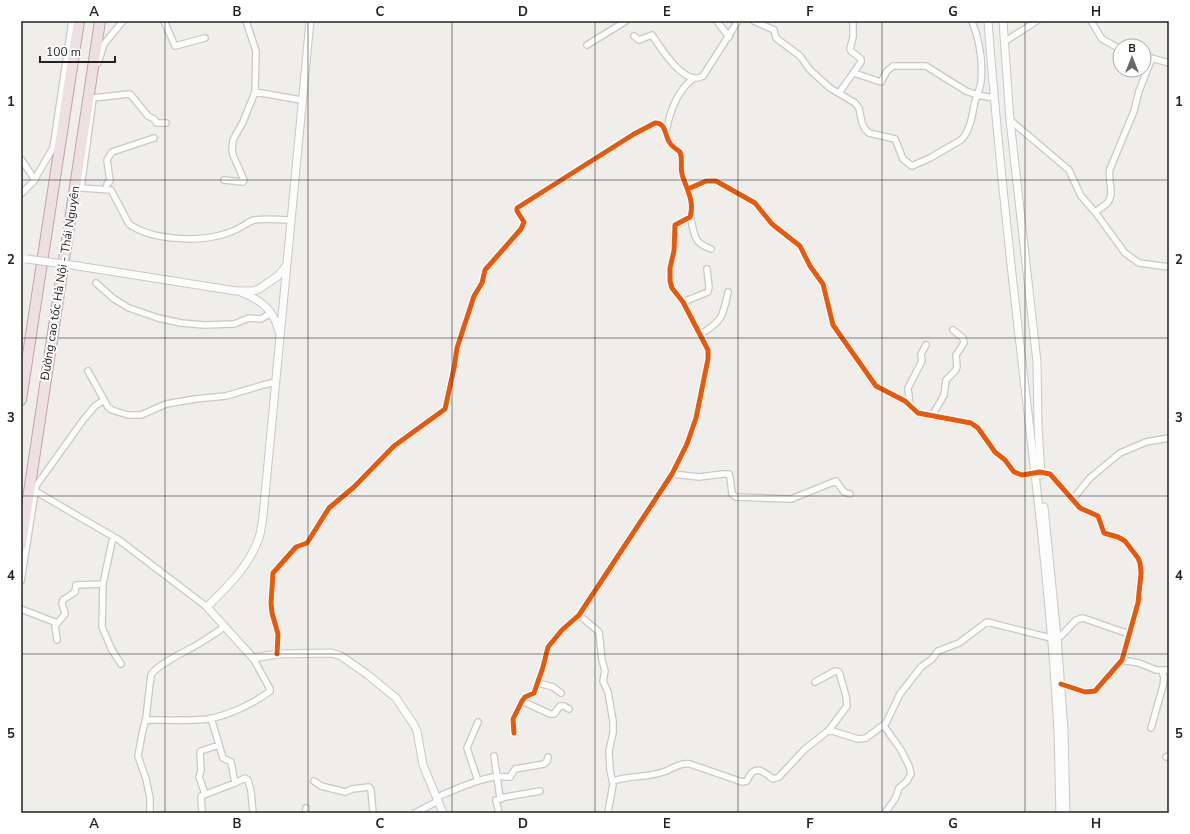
<svg xmlns="http://www.w3.org/2000/svg" width="1190" height="834" font-family="'Nunito Sans',sans-serif">
	<style>
		.lines { fill: none; stroke-linecap: round; stroke-linejoin: round }
		.minor-casing { stroke: #c9c8c7; stroke-width: 8 }
		.tertiary-casing { stroke: #c9c8c7; stroke-width: 9 }
		.motorway-casing { stroke: #c5a2ac; stroke-width: 12 }
		.minor { stroke: #fdfcfc; stroke-width: 5.5 }
		.tertiary { stroke: #fdfcfc; stroke-width: 7 }
		.motorway { stroke: #ece0e2; stroke-width: 10 }
		.tertiary-bridge-casing { stroke: #c9c8c7; stroke-width: 9; stroke-linecap: butt }
		.tertiary-bridge { stroke: #fdfcfc; stroke-width: 7 }
		.cycleway-casing { stroke: #fff; stroke-width: 8 }
		.cycleway { stroke: #e8590c; stroke-width: 5 }
		.grid { fill: none; stroke: #222; stroke-width: 1; stroke-opacity: 0.55 }
		.labels { text-anchor: middle; stroke-width: 4; stroke-linejoin: round; paint-order: stroke }
		.street-label { font-size: 12px; fill: #222; stroke: #fff }
		.neatline { fill: none; stroke: #222; stroke-width: 1.5 }
		.grid-label { font-size: 13px; text-anchor: middle; font-weight: bold; fill: #222 }
	</style>
	<rect width="100%" height="100%" fill="#f0eeeb"/>
	<g class="lines">
		<defs>
			<path id="minor" d="M164,21L175,46L205,38
				M717,21L729,37
				M754,21L774,30L776,38L800,56L810,70L830,88L855,103L859,108L862,123L865,129L869,133L895,139L903,159L912,166L930,158L961,140C970,131 972,117 974,106C975,98 980,90 981,82C983,62 979,39 972,21
				M1091,21L1102,39L1120,49
				M634,36L639,40L652,35C660,47 685,88 703,76L738,21
				M1004,42L1037,21
				M587,45L626,21
				M1144,56L1169,63
				M98,63L104,44L123,21
				M854,73L881,82L887,71L893,66H926L966,91L977,95L994,98
				M255,92L301,100
				M839,93L861,62V59L851,51L850,49L853,37V21
				M93,98L129,94L131,95L148,116L154,119L157,123H166
				M93,99L81,188L111,190L129,224C151,240 196,242 221,235C228,233 235,231 241,227C245,225 250,221 254,220C266,218 279,220 291,220
				M1010,120L1069,170L1081,196L1095,212L1125,253L1139,263L1169,267
				M666,133C669,114 677,90 694,78
				M21,159L35,180
				M224,180L243,182L244,180L233,155L232,150L233,140L243,122L255,92L256,51L246,21
				M106,189L107,184L110,181L107,160L112,152L154,138
				M688,189L706,181H716L755,203L772,224L800,246L810,266L823,284L833,325L876,386L905,401L918,413L971,423L978,428L995,452L1005,460L1014,472L1022,475L1040,472L1050,474L1080,508L1098,516L1104,533L1118,537L1125,541L1138,558L1140,563L1141,573L1138,603L1122,660L1095,691L1085,692L1061,684
				M21,194L33,182L53,148L72,21
				M1095,212C1099,209 1105,206 1108,202C1115,193 1107,179 1110,169L1134,111L1139,91L1152,58
				M690,217C696,234 691,242 711,249
				M96,283L114,299L129,308L158,318L181,323L204,325L234,324L249,318L261,319L271,313
				M683,302L708,292L709,287L707,269
				M701,334C722,321 723,317 728,292
				M88,371L108,407L112,410L128,415H141L166,404L195,399L226,396L263,385L276,382
				M910,405L908,388L922,361L921,354L926,345
				M932,416L944,395L946,380L955,371L957,367L956,355L964,343L963,338L953,330
				M672,474L699,477L723,474H729L730,477L732,494L736,497L791,499L836,481L844,492L850,494
				M35,491L119,540L207,607
				M1072,500L1090,478L1120,453L1146,442L1169,438
				M21,581L36,486L84,419L95,406L104,400
				M103,584L102,627L112,650L121,664
				M21,609L57,623
				M579,615L599,632L602,660L605,671L603,681L608,692L613,721V733L609,751L610,770L613,784L608,813
				M57,640L55,626L65,614L62,603L63,600L75,592L76,585L103,584L113,537
				M277,654L278,634L272,613L271,603L273,573L296,547L307,543L329,508L354,487L394,446L445,409L454,368L457,348L474,296L482,283L485,270L521,229L524,222L517,211V208L634,134L655,123C666,122 665,137 670,143C672,147 677,149 680,152C683,159 680,167 682,174C686,188 695,201 690,217L675,225L674,251L670,268V281L672,288L683,302L708,350V359L696,418L687,444L672,474L579,615L562,630L548,647L543,667L534,693L525,697L522,701L513,719L514,733
				M1122,660L1139,663L1156,670H1169
				M538,683L553,687L561,693
				M522,701L550,714H554L560,706H564L569,709
				M211,718L223,758L231,762L235,783L245,778L248,780L251,791L253,813
				M146,720C166,720 188,721 208,719C227,716 255,703 270,691V689L253,658
				M884,726L901,750L909,766L911,774L907,781L899,788L895,799L885,813
				M1151,728L1163,686L1164,678L1162,670
				M829,730L858,739L866,738L886,723L900,694L921,667L932,659L938,651L959,643L987,622L1051,638L1061,636L1076,620L1083,618L1129,634
				M494,756L500,798L540,791
				M1166,757L1169,756
				M314,781L321,786L345,792L348,791L352,789L369,787L371,790L373,813
				M478,781L467,748L478,722
				M613,781C630,775 649,778 666,771C675,767 680,763 690,764L742,782L747,781C754,764 762,770 773,779L779,777L804,750L829,730L847,706L846,696L839,672L835,671L815,682
				M205,794L199,777L201,770L200,752L201,751L219,745
				M437,797C455,790 474,780 494,777C499,776 504,777 510,777L515,769L544,764L547,761L548,757
				M202,811L201,796L235,783
				M150,813V798L146,779L138,756L142,734L146,718L151,675C157,664 189,650 200,643C208,638 216,633 224,627
				M305,813L306,808
				M415,813L438,801
				M499,813L496,800L501,799"/>
			<path id="tertiary" d="M310,21L263,516C262,523 261,531 259,538C249,566 228,586 207,607L253,658L277,654L331,653L341,656L368,675L396,698L414,725L417,731L423,765L443,813
				M988,21C997,140 1010,260 1024,379C1038,497 1052,615 1058,733C1059,760 1059,786 1060,813
				M1003,21L1010,120L1037,362L1038,426L1041,475
				M78,266L236,291H253L259,289L278,276L286,266
				M241,292C261,300 274,310 279,332
				M1044,507L1057,637L1064,730L1066,813"/>
			<path id="motorway" d="M21,400L79,21
				M21,545L100,21"/>
		</defs>
		<!-- minor casing -->
		<use href="#minor" class="minor-casing"/>
		<!-- tertiary casing -->
		<use href="#tertiary" class="tertiary-casing"/>
		<!-- motorway casing -->
		<use href="#motorway" class="motorway-casing"/>
		<!-- minor -->
		<use href="#minor" class="minor"/>
		<!-- tertiary -->
		<use href="#tertiary" class="tertiary"/>
		<!-- motorway -->
		<use href="#motorway" class="motorway"/>
		<defs>
			<path id="tertiary-bridge" d="M27,259L78,266"/>
		</defs>
		<!-- tertiary-bridge casing -->
		<use href="#tertiary-bridge" class="tertiary-bridge-casing"/>
		<!-- tertiary-bridge -->
		<use href="#tertiary-bridge" class="tertiary-bridge"/>
		<defs>
			<path id="cycleway" d="M688,189L706,181H716L755,203L772,224L800,246L810,266L823,284L833,325L876,386L905,401L918,413L971,423L978,428L995,452L1005,460L1014,472L1022,475L1040,472L1050,474L1080,508L1098,516L1104,533L1118,537L1125,541L1138,558L1140,563L1141,573L1138,603L1122,660L1095,691L1085,692L1061,684
				M277,654L278,634L272,613L271,603L273,573L296,547L307,543L329,508L354,487L394,446L445,409L454,368L457,348L474,296L482,283L485,270L521,229L524,222L517,211V208L634,134L655,123C666,122 665,137 670,143C672,147 677,149 680,152C683,159 680,167 682,174C686,188 695,201 690,217L675,225L674,251L670,268V281L672,288L683,302L708,350V359L696,418L687,444L672,474L579,615L562,630L548,647L543,667L534,693L525,697L522,701L513,719L514,733"/>
		</defs>
		<!-- cycleway casing -->
		<use href="#cycleway" class="cycleway-casing"/>
		<!-- cycleway -->
		<use href="#cycleway" class="cycleway"/>
	</g>
	<!-- grid -->
	<path class="grid" d="M165,21V813M308,21V813M452,21V813M595,21V813M738,21V813M882,21V813M1025,21V813M21,180H1169M21,338H1169M21,496H1169M21,654H1169"/>
	<g class="labels">
		<!-- street labels -->
		<g class="street-label">
			<text transform="translate(60 283) rotate(-81)" y="4">Đường cao tốc Hà Nội - Thái Nguyên</text>
		</g>
	</g>
	<!-- border -->
	<rect width="1190" height="834" fill="none" stroke="#ffffff" stroke-width="44"/>
	<!-- north arrow -->
	<g transform="translate(1132 58)"><circle r="19" fill="#ffffff" stroke="#a7a7a7"/>
	<path d="M0-3L7 15L0 10L-7 15Z" fill="#6a6968"/>
	<text y="-6" font-size="11" font-weight="bold" text-anchor="middle" fill="#222222">B</text>
	</g>
	<!-- scale -->
	<path d="M40 56v6h75v-6" fill="none" stroke="#222222" stroke-width="2"/>
	<text x="46" y="56" font-size="12" fill="#222222" stroke="#ffffff" stroke-width="3" paint-order="stroke">100 m</text>
	<rect x="22" y="22" width="1146" height="790" class="neatline"/>
	<g class="grid-label">
		<text x="94" y="16">A</text>
		<text x="237" y="16">B</text>
		<text x="380" y="16">C</text>
		<text x="523" y="16">D</text>
		<text x="667" y="16">E</text>
		<text x="810" y="16">F</text>
		<text x="953" y="16">G</text>
		<text x="1096" y="16">H</text>
		<text x="11" y="106">1</text>
		<text x="1179" y="106">1</text>
		<text x="11" y="264">2</text>
		<text x="1179" y="264">2</text>
		<text x="11" y="422">3</text>
		<text x="1179" y="422">3</text>
		<text x="11" y="580">4</text>
		<text x="1179" y="580">4</text>
		<text x="11" y="738">5</text>
		<text x="1179" y="738">5</text>
		<text x="94" y="828">A</text>
		<text x="237" y="828">B</text>
		<text x="380" y="828">C</text>
		<text x="523" y="828">D</text>
		<text x="667" y="828">E</text>
		<text x="810" y="828">F</text>
		<text x="953" y="828">G</text>
		<text x="1096" y="828">H</text>
	</g>
</svg>
